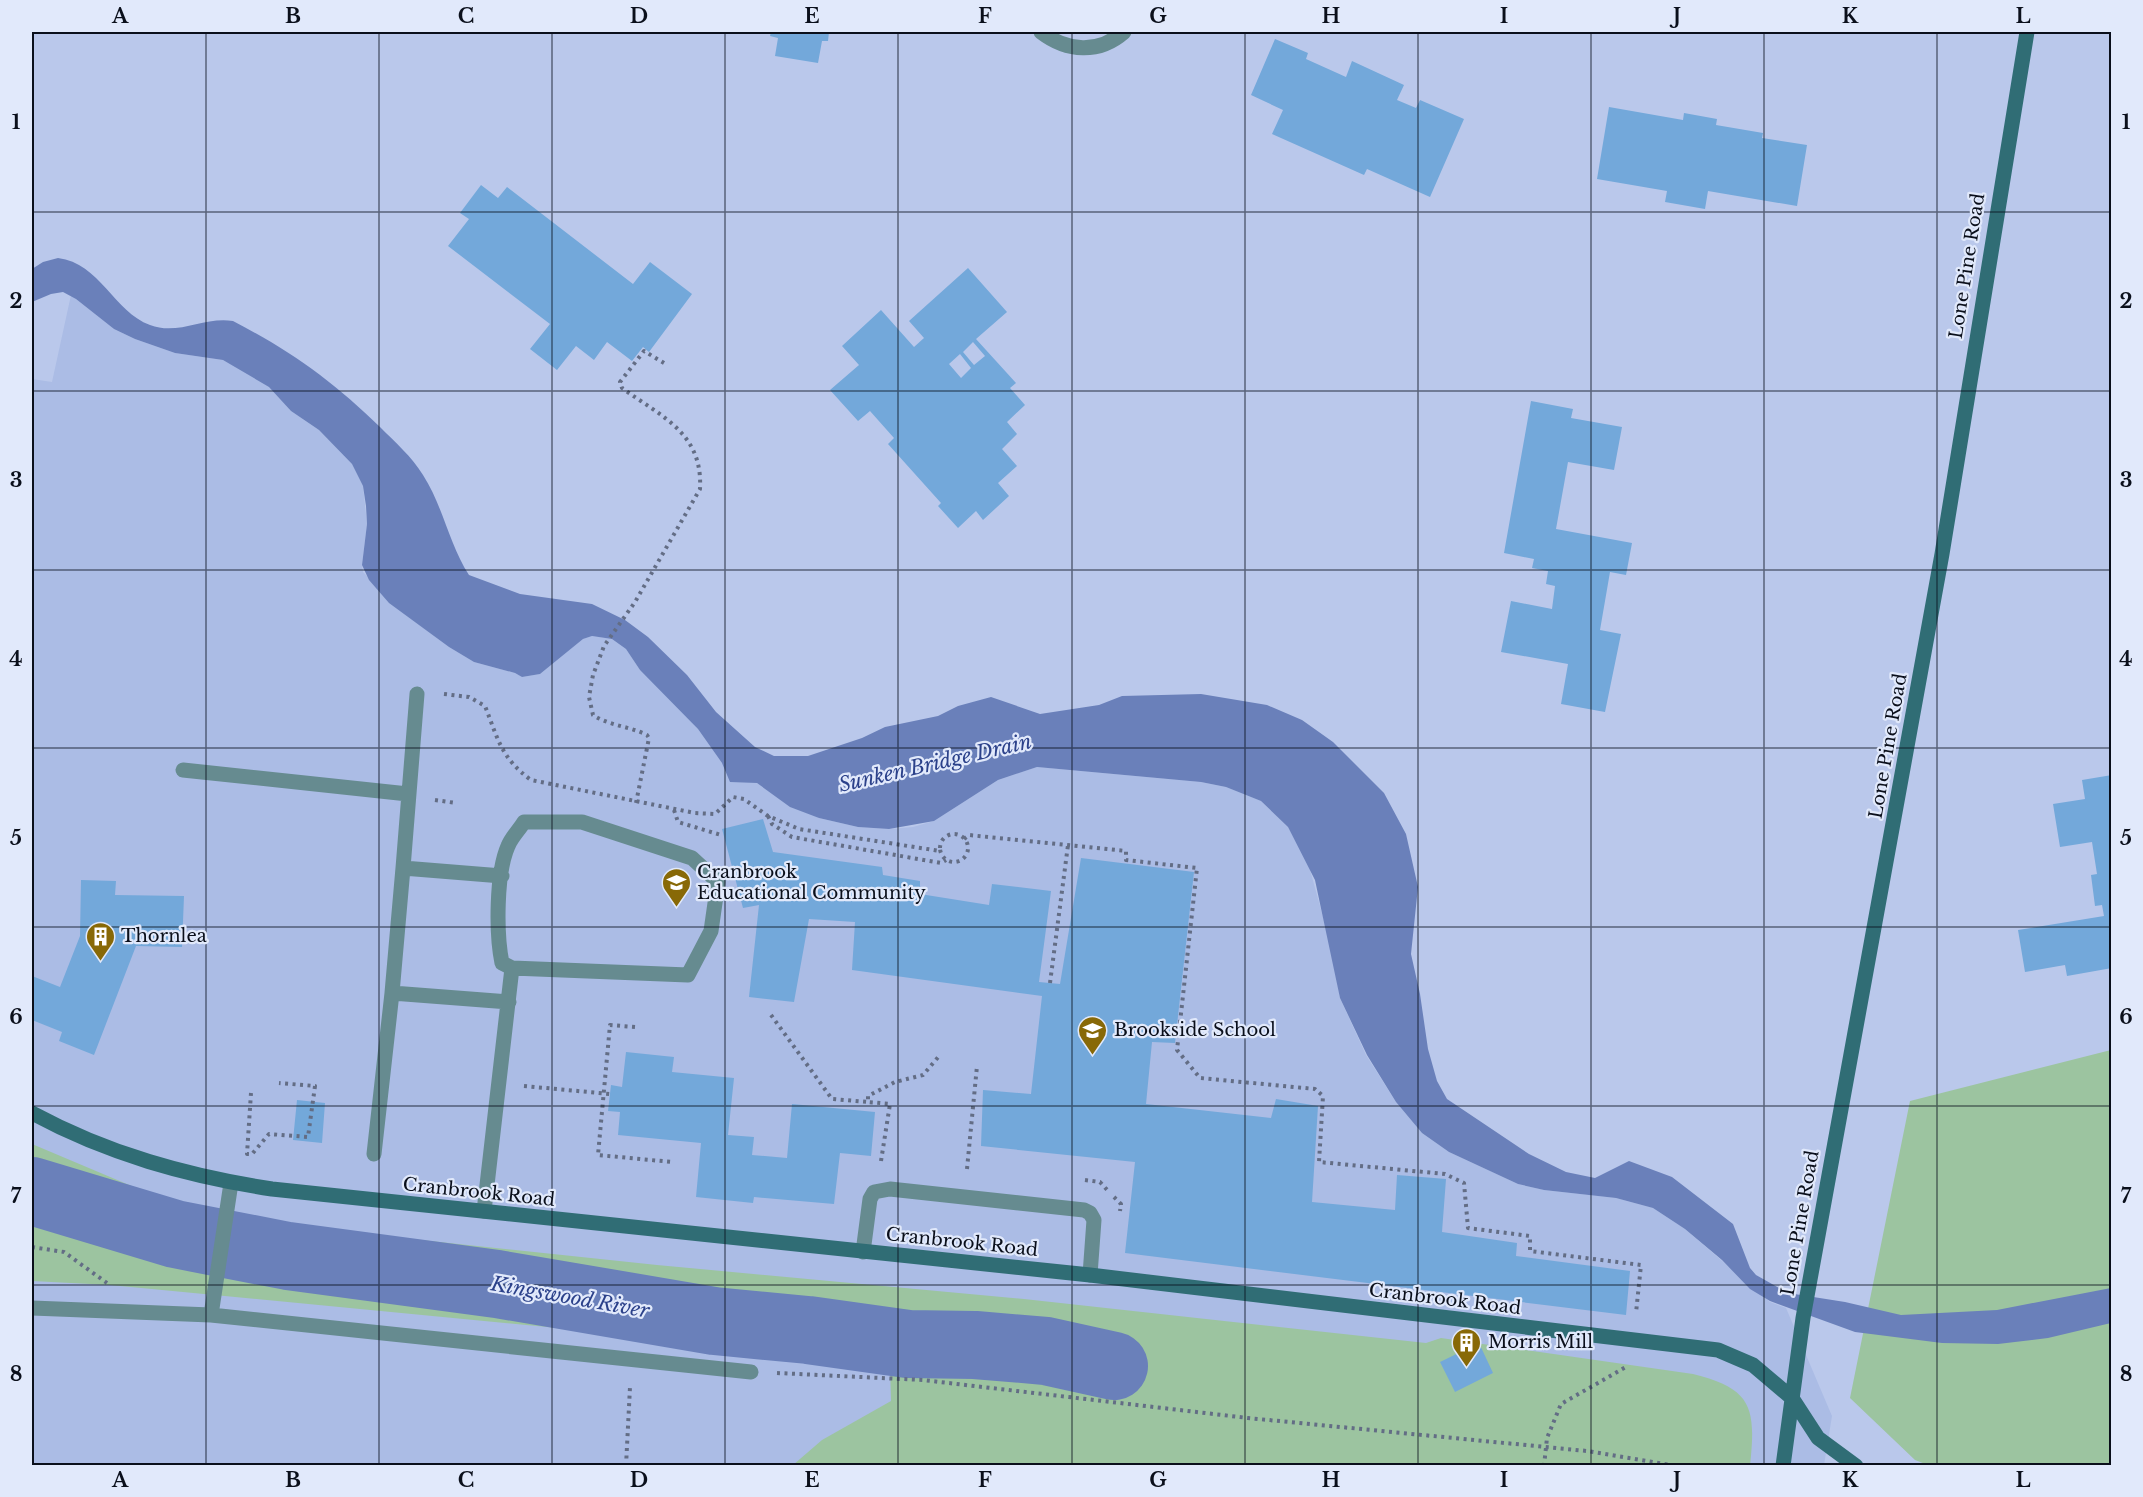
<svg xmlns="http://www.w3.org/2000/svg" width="2143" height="1497" font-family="'Libre Baskerville',serif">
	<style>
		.built { fill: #abbce5 }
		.green { fill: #9cc4a0 }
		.water { fill: #6a80ba }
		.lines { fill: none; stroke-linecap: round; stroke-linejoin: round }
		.river { stroke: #6a80ba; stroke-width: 68 }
		.building { fill: #73a8da; fill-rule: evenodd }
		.path { stroke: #636d85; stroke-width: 4; stroke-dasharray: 3 4.5; stroke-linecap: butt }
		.lane { stroke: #668b90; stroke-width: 15 }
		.street { stroke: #668b90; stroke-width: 15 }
		.secondary { stroke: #306d75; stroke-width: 15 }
		.grid { fill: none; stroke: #0a0f1b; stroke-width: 1.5; stroke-opacity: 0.55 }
		.labels { text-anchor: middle; stroke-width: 4.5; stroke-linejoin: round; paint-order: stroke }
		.street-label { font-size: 18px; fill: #0a0f1b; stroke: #e1e9fb }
		.poi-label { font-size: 18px; fill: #0a0f1b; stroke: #e1e9fb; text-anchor: start }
		.water-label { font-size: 20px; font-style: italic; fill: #2b418a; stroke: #e1e9fb }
		.neatline { fill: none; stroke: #0a0f1b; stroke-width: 2 }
		.grid-label { font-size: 20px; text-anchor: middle; font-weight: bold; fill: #0a0f1b }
	</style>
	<rect width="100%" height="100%" fill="#bac8eb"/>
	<!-- built -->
	<path class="built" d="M71,295L114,329L135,339L175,353L223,360L247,372L270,387L291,411L319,430L352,464L363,486L367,524L362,565L363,572L405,614L449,647L474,662L515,673L522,677L540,674L583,639L592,636L612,639L626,649L640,670L672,700L698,729L722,763L741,781L757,783L819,818L858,827L889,829L913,827L934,821L998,780L1037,767L1201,782L1226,787L1261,801L1288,827L1309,866L1328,935L1340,998L1366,1055L1396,1102L1422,1133L1449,1152L1518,1184L1544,1190L1616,1198L1653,1208L1685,1229L1770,1302L1786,1308L1832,1416L1824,1465H32V379L52,382Z"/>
	<!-- green -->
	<path class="green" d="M2111,1050V1465H1928L1915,1460L1850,1398L1910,1101Z
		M32,1144L205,1217L657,1265L1024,1299L1426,1343L1441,1338L1693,1374C1753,1389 1756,1408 1750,1466L793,1465L822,1440L891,1401L890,1365L650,1340L610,1333L110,1285L32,1281Z"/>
	<!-- water -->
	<path class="water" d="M58,258C100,263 114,312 150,325C178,336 205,316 233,321C291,351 334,382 380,427C395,442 412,457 423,475C443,506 449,544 469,575L520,594L592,604L625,620L648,637L687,675L716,712L755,747L774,756H808L862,738L885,727L938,716L958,706L991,697L1040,714L1099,705L1122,696L1201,694L1267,705L1302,720L1333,742L1384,793L1406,834L1418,887L1411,954L1420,994L1428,1049L1437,1081L1447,1099L1529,1154L1566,1172L1595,1178L1629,1161L1672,1177L1733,1224L1750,1268L1756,1275L1788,1293L1845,1302L1901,1315L1997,1310L2111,1288V1323L2048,1338L1998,1344L1942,1343L1855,1332L1770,1301L1750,1289L1722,1260L1685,1229L1653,1208L1616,1198L1544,1190L1518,1184L1449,1152L1422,1133L1396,1102L1367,1055L1340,998L1315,880L1288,827L1261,801L1226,787L1201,782L1037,767L998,780L934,821L889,829L858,827L819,818L790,807L757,783L730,782L722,763L698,729L640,670L626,649L612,639L592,636L583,639L540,674L522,677L515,673L474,662L449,647L389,603L369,580L362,565L367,524L366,506L363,486L352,464L319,430L291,411L269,387L223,360L175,353L135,339L114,329L76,299L63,292L51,294L32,302V269L43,262Z"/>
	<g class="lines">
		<!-- river -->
		<path class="river" d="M32,1191L175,1234L288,1256L497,1284L714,1321L808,1330L908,1344L975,1345L1046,1351L1114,1366"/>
	</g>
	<!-- building -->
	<path class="building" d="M771,32H829L828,41H822L818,63L775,56L778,38L770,36Z
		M1275,39L1308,53L1306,59L1346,77L1352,61L1404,85L1397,100L1416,108L1420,100L1464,119L1430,197L1367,169L1364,175L1272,134L1283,110L1251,95Z
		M1609,107L1683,120L1684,113L1717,119L1716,125L1763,133L1762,138L1807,145L1797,206L1708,191L1705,209L1665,202L1667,191L1597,179Z
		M481,185L498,198L507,187L633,284L650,262L692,294L649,352L643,347L632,361L607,342L594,360L576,346L557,370L530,349L550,324L448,246L469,219L460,213Z
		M968,268L1007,312L976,339L1016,383L1010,388L1025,405L1007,422L1017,434L1002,449L1017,466L998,483L1009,496L983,520L976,511L958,528L938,506L941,503L888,444L894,438L870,411L858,421L830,390L859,365L842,346L881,310L914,347L924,338L909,321ZM973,342L985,356L974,365L963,352ZM960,354L971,368L961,378L949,364Z
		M1531,401L1573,409L1571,418L1622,427L1614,470L1568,462L1556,529L1632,543L1626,575L1610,572L1600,630L1621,634L1605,712L1561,704L1568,664L1501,652L1511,601L1552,609L1555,586L1546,584L1548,571L1532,568L1534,559L1504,553Z
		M2112,775V968L2067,976L2065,965L2025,972L2018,930L2104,916L2102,905L2095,906L2091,875L2097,874L2092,842L2060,847L2053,804L2085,799L2082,780Z
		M763,819L773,852L882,867L883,875L920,881V894L989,905L992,884L1051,891L1039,982L1060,984L1081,858L1194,872L1175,1043L1152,1042L1146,1104L1271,1118L1276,1099L1318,1106L1312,1202L1395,1210L1397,1175L1446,1179L1442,1232L1517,1243L1516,1256L1630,1271L1626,1315L1125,1253L1135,1162L981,1146L983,1090L1031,1094L1042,996L852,970L855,922L809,919L794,1002L749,997L759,905L743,908L722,829Z
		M81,880L116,881L115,895L184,896L182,947L136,946L94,1055L59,1041L62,1032L32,1020V976L60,987L80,936Z
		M626,1052L674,1057L672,1072L734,1078L728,1135L754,1137L752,1155L787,1158L792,1104L875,1112L871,1156L840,1153L834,1204L754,1197L753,1203L696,1197L701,1143L618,1135L620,1112L608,1111L611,1085L622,1087Z
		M297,1100L325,1103L322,1143L293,1140Z
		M1479,1343L1493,1373L1455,1392L1440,1362Z"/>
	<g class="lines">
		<!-- path -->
		<path class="path" d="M444,694L469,697L485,706C498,739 501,758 531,780L695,813L715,814L733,797L744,799L768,816L799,829L940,851
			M435,800L456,803
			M636,803L649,738L647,735C629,726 610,726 593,715L589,697L593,675L604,646L635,602L700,489C703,433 662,417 622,388L620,382L644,351L664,363
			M674,810L678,822L721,835
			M768,816L772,824L792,837L941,863L946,860
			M940 848a14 14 0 1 1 28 0a14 14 0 1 1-28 0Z
			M964,839L969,835L1126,851V860L1197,868L1177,1050L1200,1078L1315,1089L1323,1096L1319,1162L1445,1174L1464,1183L1468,1228L1530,1236V1251L1641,1265L1636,1313
			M1050,983L1068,845
			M771,1015L832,1099L868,1102
			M635,1027L610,1025L598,1155L672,1162
			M524,1086L610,1094
			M251,1093L247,1154H252L269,1134L308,1137L315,1086L279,1083
			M881,1161L890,1104L868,1102V1096L895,1082L923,1075L940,1055
			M967,1169L977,1066
			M1085,1180L1100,1182L1109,1192
			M1114,1197L1121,1204L1120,1211
			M32,1247L64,1252L107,1283
			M777,1373L923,1380L1248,1418L1587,1451L1677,1466
			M626,1466L630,1387
			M1544,1466L1547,1438L1561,1404L1626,1367"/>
		<!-- lane -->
		<path class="lane" d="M183,770L408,794
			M524,822H582L692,858L718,882L711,931L688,975L512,968L502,963C496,934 496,873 508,846C511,838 519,830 524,822Z
			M403,868L417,694
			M502,876L403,868L392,993L509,1002
			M374,1154L392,993
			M484,1211L512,968
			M863,1252L870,1199L874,1192L890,1189L1084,1210L1090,1213L1094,1220L1090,1275
			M32,1308L211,1315L751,1372
			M211,1315L231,1183"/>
		<!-- street -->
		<path class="street" d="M1041,32C1067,52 1099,54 1124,32"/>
		<!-- secondary -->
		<path class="secondary" d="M32,1113C108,1154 187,1176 272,1189L1090,1275L1718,1350L1753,1365L1792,1398L1818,1438L1856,1466
			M1783,1466L1803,1318L1942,554L2027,32"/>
	</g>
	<!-- grid -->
	<path class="grid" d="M206,32V1466M379,32V1466M552,32V1466M725,32V1466M898,32V1466M1072,32V1466M1245,32V1466M1418,32V1466M1591,32V1466M1764,32V1466M1937,32V1466M32,212H2112M32,391H2112M32,570H2112M32,748H2112M32,927H2112M32,1106H2112M32,1285H2112"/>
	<!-- icons -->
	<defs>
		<symbol id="school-pin" viewBox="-11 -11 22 30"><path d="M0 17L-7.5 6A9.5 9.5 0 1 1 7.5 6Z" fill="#886907" stroke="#e1e9fb"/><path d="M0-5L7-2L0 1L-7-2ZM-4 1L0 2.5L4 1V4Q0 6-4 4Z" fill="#fff"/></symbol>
		<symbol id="building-pin" viewBox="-11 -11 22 30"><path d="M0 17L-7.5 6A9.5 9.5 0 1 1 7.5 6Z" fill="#886907" stroke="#e1e9fb"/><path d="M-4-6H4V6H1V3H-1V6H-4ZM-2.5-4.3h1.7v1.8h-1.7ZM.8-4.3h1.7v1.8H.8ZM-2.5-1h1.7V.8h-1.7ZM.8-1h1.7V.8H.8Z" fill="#fff"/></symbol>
	</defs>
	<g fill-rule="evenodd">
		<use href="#school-pin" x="660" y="866" width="33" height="45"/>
		<use href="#building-pin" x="84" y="920" width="33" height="45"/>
		<use href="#school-pin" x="1076" y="1014" width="33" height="45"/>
		<use href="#building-pin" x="1450" y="1326" width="33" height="45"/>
	</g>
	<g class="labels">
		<!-- street labels -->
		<g class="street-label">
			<text transform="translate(1967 266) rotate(-81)" y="6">Lone Pine Road</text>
			<text transform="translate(1888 746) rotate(-80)" y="6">Lone Pine Road</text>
			<text transform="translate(479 1192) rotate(6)" y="6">Cranbrook Road</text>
			<text transform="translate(1800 1223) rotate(-80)" y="6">Lone Pine Road</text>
			<text transform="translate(962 1242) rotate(6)" y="6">Cranbrook Road</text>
			<text transform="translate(1445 1299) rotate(7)" y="6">Cranbrook Road</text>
		</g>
		<!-- poi labels -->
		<g class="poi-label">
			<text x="697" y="878">Cranbrook<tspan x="697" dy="21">Educational Community</tspan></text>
			<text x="121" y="942">Thornlea</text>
			<text x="1114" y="1036">Brookside School</text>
			<text x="1488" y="1348">Morris Mill</text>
		</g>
		<!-- water labels -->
		<g class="water-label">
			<text transform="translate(935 763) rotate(-13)" y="7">Sunken Bridge Drain</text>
			<text transform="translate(570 1297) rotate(10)" y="7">Kingswood River</text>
		</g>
	</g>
	<!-- border -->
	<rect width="2143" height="1497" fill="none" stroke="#e1e9fb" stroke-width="66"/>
	<rect x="33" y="33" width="2077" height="1431" class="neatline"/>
	<g class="grid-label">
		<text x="120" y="23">A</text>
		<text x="293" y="23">B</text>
		<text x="466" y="23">C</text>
		<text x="639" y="23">D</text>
		<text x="812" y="23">E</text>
		<text x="985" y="23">F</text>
		<text x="1158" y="23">G</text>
		<text x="1331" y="23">H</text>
		<text x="1504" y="23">I</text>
		<text x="1677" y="23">J</text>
		<text x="1850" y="23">K</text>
		<text x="2023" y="23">L</text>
		<text x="16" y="129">1</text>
		<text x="2126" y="129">1</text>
		<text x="16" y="308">2</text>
		<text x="2126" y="308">2</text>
		<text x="16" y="487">3</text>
		<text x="2126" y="487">3</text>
		<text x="16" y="666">4</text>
		<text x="2126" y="666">4</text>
		<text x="16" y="845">5</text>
		<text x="2126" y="845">5</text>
		<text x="16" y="1024">6</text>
		<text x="2126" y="1024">6</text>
		<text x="16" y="1203">7</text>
		<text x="2126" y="1203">7</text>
		<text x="16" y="1381">8</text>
		<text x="2126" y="1381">8</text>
		<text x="120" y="1487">A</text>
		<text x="293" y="1487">B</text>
		<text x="466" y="1487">C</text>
		<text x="639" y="1487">D</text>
		<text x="812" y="1487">E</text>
		<text x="985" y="1487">F</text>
		<text x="1158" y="1487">G</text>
		<text x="1331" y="1487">H</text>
		<text x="1504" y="1487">I</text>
		<text x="1677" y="1487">J</text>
		<text x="1850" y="1487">K</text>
		<text x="2023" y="1487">L</text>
	</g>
</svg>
